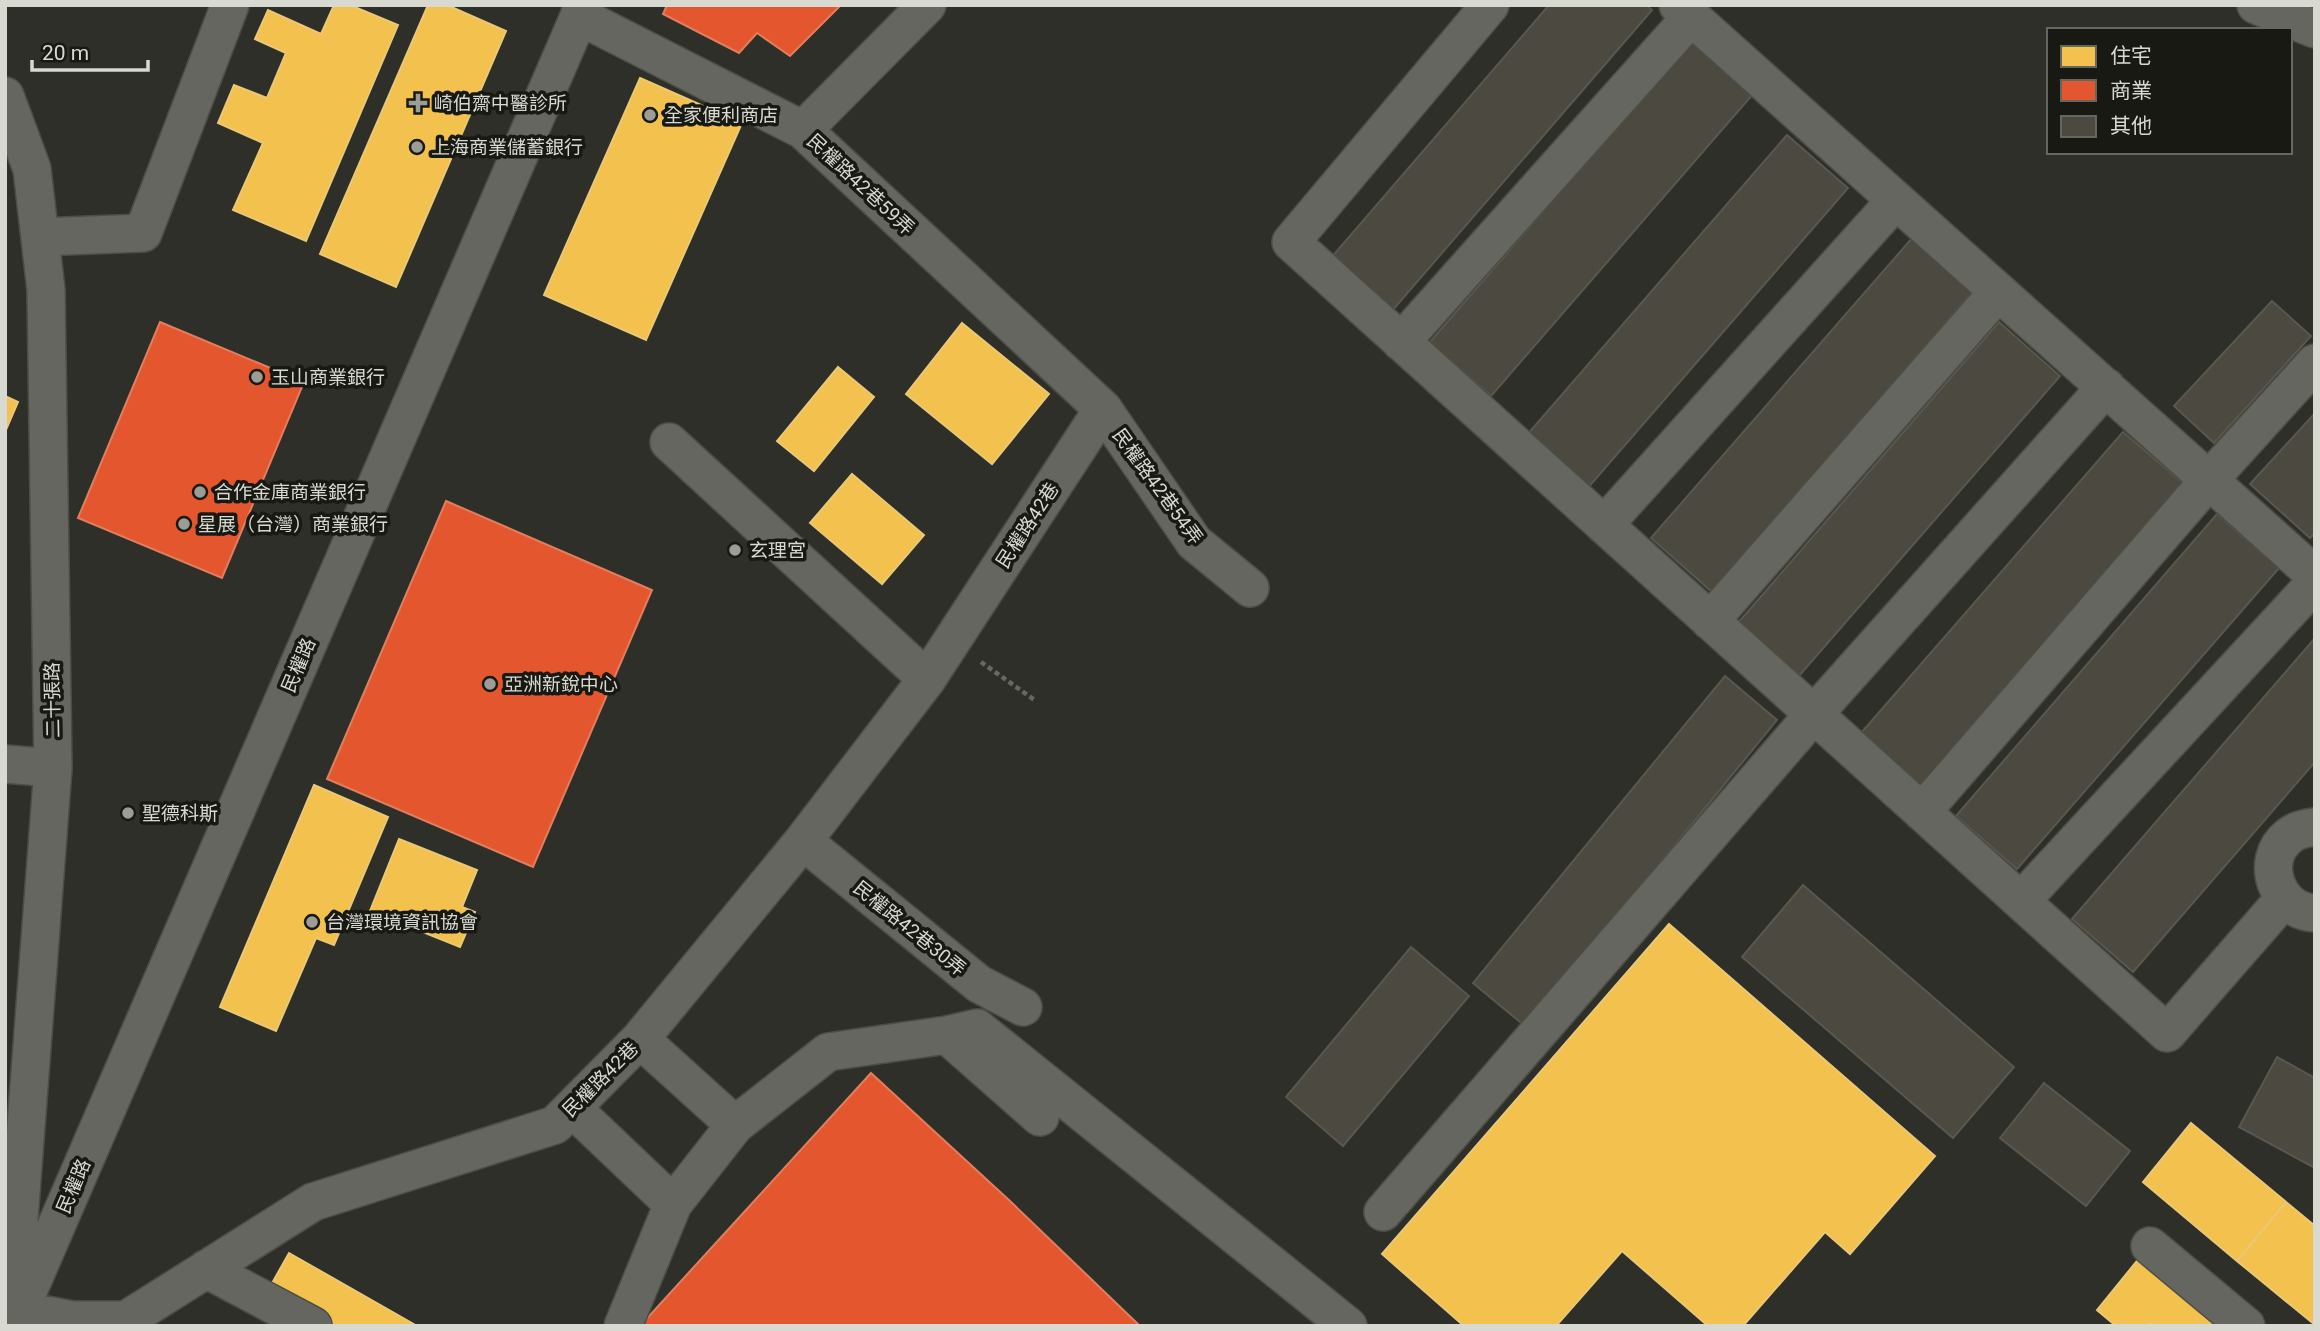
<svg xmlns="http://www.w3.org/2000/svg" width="2320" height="1331" font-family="Roboto,'Noto Sans TC',sans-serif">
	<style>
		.homes { fill: #f2c14e; stroke: #eac875; stroke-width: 2 }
		.shops { fill: #e4572e; stroke: #e07e5f; stroke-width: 2 }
		.building { fill: #4b4940; stroke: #585751; stroke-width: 2 }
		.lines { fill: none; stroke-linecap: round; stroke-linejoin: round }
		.minor-casing { stroke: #4d4d47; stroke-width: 40 }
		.path { stroke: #676863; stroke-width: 4.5; stroke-dasharray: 5 3.5; stroke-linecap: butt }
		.minor { stroke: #666661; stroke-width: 37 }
		.poi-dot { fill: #9c9e96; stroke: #191914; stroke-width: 2.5 }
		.labels { text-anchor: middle; stroke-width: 7; stroke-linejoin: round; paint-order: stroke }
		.poi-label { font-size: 19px; fill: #d8d9d1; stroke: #191914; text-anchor: start }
		.street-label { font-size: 19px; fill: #d8d9d1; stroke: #191914 }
	</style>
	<rect width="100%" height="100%" fill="#2e2f28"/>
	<!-- homes -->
	<path class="homes" d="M334,5H350L398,25L306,241L233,210L263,143L218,123L234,85L267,98L286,53L255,39L268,10L321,34Z
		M428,5H447L506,31L396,287L320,254Z
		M640,78L742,123L646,340L544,295Z
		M962,323L1049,394L992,464L906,394Z
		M838,367L874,397L814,471L777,441Z
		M5,396L18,402L5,432Z
		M852,474L924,535L882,584L810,523Z
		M314,785L388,817L334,945L316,938L276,1031L220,1007Z
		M399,839L477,870L462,907L475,912L460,947L370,911Z
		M1669,924L1935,1156L1850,1254L1825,1232L1743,1326H1708L1622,1251L1556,1326H1464L1382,1254Z
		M2191,1123L2286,1202L2237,1261L2143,1182Z
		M2286,1202L2315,1226V1325L2237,1261Z
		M2145,1251L2217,1326H2153L2149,1323L2147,1326H2116L2097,1310Z
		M289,1253L417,1326H322L266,1294Z"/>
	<!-- shops -->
	<path class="shops" d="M667,5H841L790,56L757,33L739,53L663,14Z
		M160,322L304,382L222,578L78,518Z
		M446,501L652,590L533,867L327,779Z
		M871,1073L1010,1201L1140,1326H640Z"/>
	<!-- building -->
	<path class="building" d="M1549,5H1646L1652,10L1391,312L1330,259Z
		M1691,41L1753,94L1491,396L1430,342Z
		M1787,135L1848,188L1586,490L1525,437Z
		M1913,237L1974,290L1712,592L1651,538Z
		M2272,301L2311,336L2214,443L2174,406Z
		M1999,322L2060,376L1798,677L1737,624Z
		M2315,413V533L2310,538L2250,484Z
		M2123,432L2184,484L1922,787L1861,733Z
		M2217,514L2279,568L2017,869L1956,816Z
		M2315,638V762L2133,972L2072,919Z
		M1725,676L1777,720L1526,1027L1473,983Z
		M1803,885L2014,1067L1953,1138L1742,957Z
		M1411,947L1469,996L1343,1146L1286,1097Z
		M2277,1057L2315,1078V1168L2239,1127Z
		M2044,1083L2130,1151L2086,1206L2000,1138Z"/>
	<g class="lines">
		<defs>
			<path id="minor" d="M1490,5L1291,242L2167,1033L2284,899
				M1678,5L2315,575
				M2256,5L2315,29
				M579,16L803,130L1103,409L1194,542L1250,588
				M5,96L32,169L46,290L53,768L19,1219V1295
				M803,130L927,5
				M40,237L143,233L230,5
				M1401,342L1691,17
				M669,442L927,679
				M1604,525L1896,200
				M1710,621L1998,292
				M5,764L53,768
				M1922,812L2209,480L2315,363
				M2315,827C2306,828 2296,830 2289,836C2258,860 2277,912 2315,913
				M803,841L979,984L1023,1007
				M2021,901L2315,583
				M947,1035L1040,1117
				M640,1039L735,1125
				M572,1108L673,1204
				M1383,1212L1814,714L2106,387
				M2150,1246L2246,1326
				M206,1269L313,1326
				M20,1310L72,1320H126L313,1202L555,1125L640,1039L803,841L927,679L1103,409
				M13,1326L584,5
				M623,1326L673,1204L735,1125L828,1052L947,1035L977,1028L1348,1326"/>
		</defs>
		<!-- minor casing -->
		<use href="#minor" class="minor-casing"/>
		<!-- path -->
		<path class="path" d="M981,662L1036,701"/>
		<!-- minor -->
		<use href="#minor" class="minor"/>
	</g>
	<!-- markers -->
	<g class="poi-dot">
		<path d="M414.5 92.5h7v7h7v7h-7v7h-7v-7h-7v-7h7z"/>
		<circle cx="650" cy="115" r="7"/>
		<circle cx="417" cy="147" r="7"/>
		<circle cx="257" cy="377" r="7"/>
		<circle cx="200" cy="492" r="7"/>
		<circle cx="184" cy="524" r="7"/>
		<circle cx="735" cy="550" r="7"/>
		<circle cx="490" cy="684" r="7"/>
		<circle cx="128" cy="813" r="7"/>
		<circle cx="312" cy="922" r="7"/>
	</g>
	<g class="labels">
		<!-- poi labels -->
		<g class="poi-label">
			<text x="434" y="110">崎伯齋中醫診所</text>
			<text x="664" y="122">全家便利商店</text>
			<text x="431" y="154">上海商業儲蓄銀行</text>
			<text x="271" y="384">玉山商業銀行</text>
			<text x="214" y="499">合作金庫商業銀行</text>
			<text x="198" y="531">星展（台灣）商業銀行</text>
			<text x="749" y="557">玄理宮</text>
			<text x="504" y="691">亞洲新銳中心</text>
			<text x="142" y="820">聖德科斯</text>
			<text x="326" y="929">台灣環境資訊協會</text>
		</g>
		<!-- street labels -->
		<g class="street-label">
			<text transform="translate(861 184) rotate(43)" y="7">民權路42巷59弄</text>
			<text transform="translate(1158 486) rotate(54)" y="7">民權路42巷54弄</text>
			<text transform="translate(1027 525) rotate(-57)" y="7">民權路42巷</text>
			<text transform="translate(298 665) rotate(-67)" y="7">民權路</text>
			<text transform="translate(52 700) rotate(-91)" y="7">二十張路</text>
			<text transform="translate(910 928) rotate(39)" y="7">民權路42巷30弄</text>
			<text transform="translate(600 1079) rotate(-45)" y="7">民權路42巷</text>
			<text transform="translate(73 1186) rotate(-67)" y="7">民權路</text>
		</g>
	</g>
	<!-- border -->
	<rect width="2320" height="1331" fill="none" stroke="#d8d9d1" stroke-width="14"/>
	<!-- legend -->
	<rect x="2047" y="28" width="245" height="126" fill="#191914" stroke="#656660" stroke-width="2"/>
	<rect x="2061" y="46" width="35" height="21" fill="#f2c14e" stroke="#656660" stroke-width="2"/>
	<text x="2110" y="63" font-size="21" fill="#d8d9d1">住宅</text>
	<rect x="2061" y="80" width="35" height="21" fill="#e4572e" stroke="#656660" stroke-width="2"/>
	<text x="2110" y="98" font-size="21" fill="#d8d9d1">商業</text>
	<rect x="2061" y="116" width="35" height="21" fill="#4b4940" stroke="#656660" stroke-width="2"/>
	<text x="2110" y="133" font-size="21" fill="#d8d9d1">其他</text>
	<!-- scale -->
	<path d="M32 60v10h116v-10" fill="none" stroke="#d8d9d1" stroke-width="3.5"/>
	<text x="42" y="60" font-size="21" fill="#d8d9d1" stroke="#191914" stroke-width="5" paint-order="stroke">20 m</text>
</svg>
